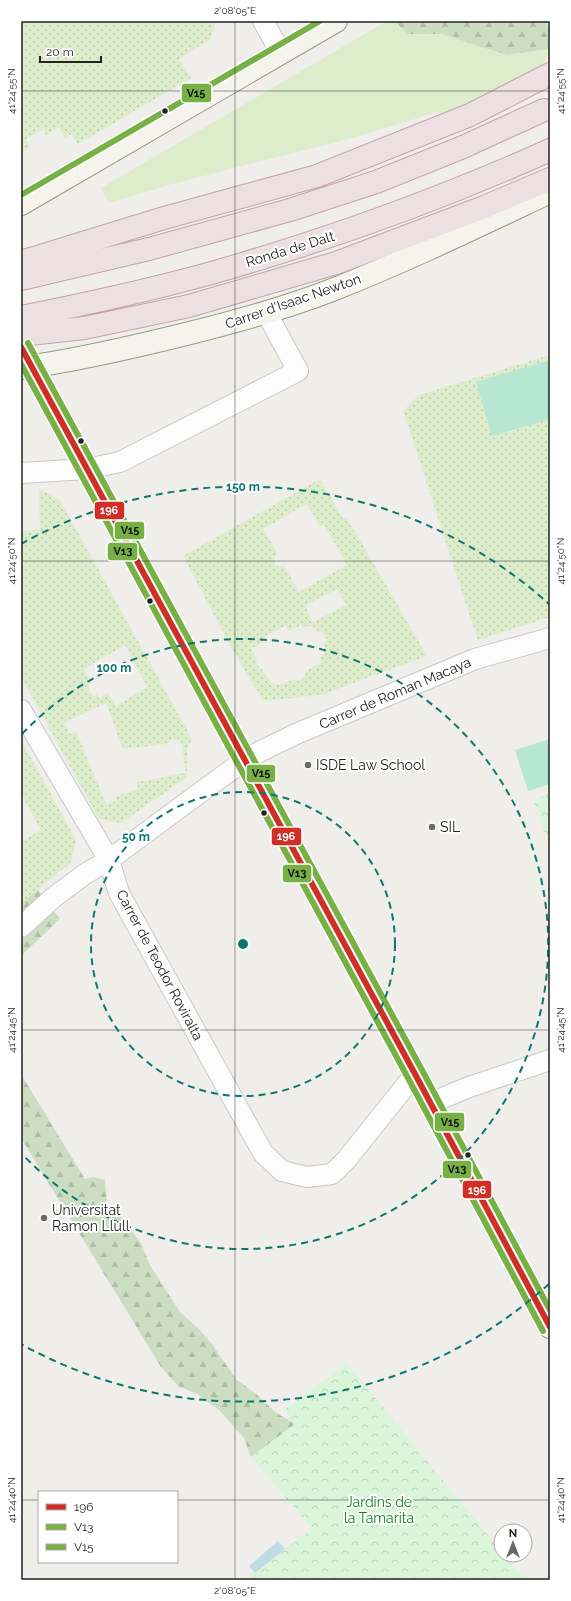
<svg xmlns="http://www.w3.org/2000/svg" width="571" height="1601" font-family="Raleway,sans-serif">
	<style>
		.grass { fill: #ddeccb }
		.forest { fill: url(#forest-firs) }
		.park { fill: url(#park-crowns) }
		.garden { fill: url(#garden-dots); fill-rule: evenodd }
		.pitch { fill: #b7e6d2 }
		.water { fill: #bfdbe3 }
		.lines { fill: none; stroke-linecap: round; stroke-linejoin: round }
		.street-casing { stroke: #c9c8c7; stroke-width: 22 }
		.secondary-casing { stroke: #999a82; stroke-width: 24 }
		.highway-casing { stroke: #c5a2ac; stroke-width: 24 }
		.street { stroke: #fdfcfc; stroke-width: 20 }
		.secondary { stroke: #f4f4ed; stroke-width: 22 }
		.highway { stroke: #ece0e2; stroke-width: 22 }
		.bus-1-casing { stroke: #fff; stroke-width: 9 }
		.bus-2-casing { stroke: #fff; stroke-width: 9 }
		.bus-3-casing { stroke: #fff; stroke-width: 9 }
		.bus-1 { stroke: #d02e26; stroke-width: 6 }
		.bus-2 { stroke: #77b045; stroke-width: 6 }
		.bus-3 { stroke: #77b045; stroke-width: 6 }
		.ticks { fill: none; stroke: #222; stroke-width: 1; stroke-opacity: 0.45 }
		.ring { fill: none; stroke: #0f766e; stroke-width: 2; stroke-dasharray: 7 5 }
		.bus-dot { fill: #222; stroke: #fff; stroke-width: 1.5 }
		.poi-dot { fill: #6a6968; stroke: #fff; stroke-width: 1.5 }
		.labels { text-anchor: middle; stroke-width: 4; stroke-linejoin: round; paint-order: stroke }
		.street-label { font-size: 14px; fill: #222; stroke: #fff }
		.poi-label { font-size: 14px; fill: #222; stroke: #fff; text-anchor: start }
		.park-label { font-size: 14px; fill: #0c8416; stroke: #fff }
		.centre { fill: #0f766e; stroke: #fff; stroke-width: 2 }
		.ring-label { font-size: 12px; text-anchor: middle; font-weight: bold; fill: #0f766e; stroke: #fff; stroke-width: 4; stroke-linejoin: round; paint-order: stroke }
		.line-badge { stroke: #fff; stroke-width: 1.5 }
		.badge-label { font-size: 11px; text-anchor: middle; font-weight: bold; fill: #fff }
		.pale-badge-label { font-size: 11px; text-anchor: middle; font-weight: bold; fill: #111 }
		.neatline { fill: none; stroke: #222; stroke-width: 1.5 }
		.ticks-label { font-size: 10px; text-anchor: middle; fill: #222 }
	</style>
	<defs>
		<pattern id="forest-firs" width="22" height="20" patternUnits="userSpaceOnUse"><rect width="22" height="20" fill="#cbdec1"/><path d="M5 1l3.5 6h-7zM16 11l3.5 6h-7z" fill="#aebea6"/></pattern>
		<pattern id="park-crowns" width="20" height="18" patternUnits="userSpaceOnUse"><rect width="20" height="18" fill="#daf5da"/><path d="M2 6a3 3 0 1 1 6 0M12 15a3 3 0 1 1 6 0" fill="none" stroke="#bbd2bb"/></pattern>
		<pattern id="garden-dots" width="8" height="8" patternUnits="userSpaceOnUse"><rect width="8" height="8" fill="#ddeccb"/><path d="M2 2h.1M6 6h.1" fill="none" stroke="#bdcaae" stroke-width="1.8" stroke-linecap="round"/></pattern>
	</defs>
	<rect width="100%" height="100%" fill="#f0eeeb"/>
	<!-- grass -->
	<path class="grass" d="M387,21H394L408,34H443L481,47L506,55L550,49L545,62L534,76L445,116L438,112L356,137L172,184L109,203L101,188Z"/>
	<!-- forest -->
	<path class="forest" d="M394,21H547L550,49L507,55L481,47L443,34H408Z
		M35,886L60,919L21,956V897Z
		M21,1074L85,1179L94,1177L105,1180L107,1204L124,1220L141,1243L150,1265L180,1312L199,1329L212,1344L236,1379L256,1394L275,1412L295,1424L251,1457L244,1438L219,1410L197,1394L178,1386L161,1367L21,1138Z"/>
	<!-- park -->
	<path class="park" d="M550,794V847L533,800Z
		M347,1363L501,1551V1555H504L525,1580H243L312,1529L251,1457L295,1425L284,1410Z"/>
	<!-- garden -->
	<path class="garden" d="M21,21H216L210,40L179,59L191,78L78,144L72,134L65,138L59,127L46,135L43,129L26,139L30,147L21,152Z
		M550,355V617L478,640L403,411L419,395Z
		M320,479L343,519L346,518L354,530L427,656L321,695L263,701L229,643L183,556ZM307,504L320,527L324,525L347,565L299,592L284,566L281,567L275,565L274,559L278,554L263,529ZM337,589L346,605L313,622L305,606ZM286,625L289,631L301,625L303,628L306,626L315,628L318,633L322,631L327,640L323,643L326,648L323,656L320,658L322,662L305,672C306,677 302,680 297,681L293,679C268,693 272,677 257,665L256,658L251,649L264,641L262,638Z
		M39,489L60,500L192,739L187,751V777L121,823L99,819L21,677V531L40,530ZM125,645L147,687L116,706L108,693L99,698L97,694L94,696L89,691V684L91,683L84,669ZM106,703L123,749L167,744L171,740H179L182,745L186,773L137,782L138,789L115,797L116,801L106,804L76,731L69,734L65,722Z
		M21,740L76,840L71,862L21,904V842L41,830L21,793Z"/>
	<!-- pitch -->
	<path class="pitch" d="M550,360V419L492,436L476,382Z
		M550,739V784L528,791L515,750Z"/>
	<!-- water -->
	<path class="water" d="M278,1541L285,1549L255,1573L249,1566Z"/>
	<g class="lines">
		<defs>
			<path id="street" d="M263,21L281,53
				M21,473L87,469L120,462L298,371L266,312
				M21,710L109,860L119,893L263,1153L282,1171L307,1177L332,1174L347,1159L415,1074
				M21,927L54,897L85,874L109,860L205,789L245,760L259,752L296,734L475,659L550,638
				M431,1103L469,1087L550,1060"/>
			<path id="secondary" d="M21,204L336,21
				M21,347L415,1074L550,1327
				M21,368C78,360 134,347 190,333C238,321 286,308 332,290C406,261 478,226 550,192"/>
			<path id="highway" d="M21,262L164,218L317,176L470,115L550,74
				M21,279L149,249L290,210L376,182L463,147L544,110
				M21,317C86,304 151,290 215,272C330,239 441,199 550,150
				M21,335L84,328L189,306L336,263L484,207L550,179"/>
		</defs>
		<!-- street casing -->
		<use href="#street" class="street-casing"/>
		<!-- secondary casing -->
		<use href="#secondary" class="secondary-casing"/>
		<!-- highway casing -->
		<use href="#highway" class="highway-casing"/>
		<!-- street -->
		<use href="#street" class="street"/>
		<!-- secondary -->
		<use href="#secondary" class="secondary"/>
		<!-- highway -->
		<use href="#highway" class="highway"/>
		<defs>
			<path id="bus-1" d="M21,347L415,1074L550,1327"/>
			<path id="bus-2" d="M21,364L408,1078L543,1331"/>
			<path id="bus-3" d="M21,195L320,21
				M28,343L422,1070L550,1310"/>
		</defs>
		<!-- bus-1 casing -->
		<use href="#bus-1" class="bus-1-casing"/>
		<!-- bus-2 casing -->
		<use href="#bus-2" class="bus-2-casing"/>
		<!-- bus-3 casing -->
		<use href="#bus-3" class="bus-3-casing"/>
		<!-- bus-1 -->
		<use href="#bus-1" class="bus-1"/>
		<!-- bus-2 -->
		<use href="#bus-2" class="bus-2"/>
		<!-- bus-3 -->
		<use href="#bus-3" class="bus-3"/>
	</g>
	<!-- ticks -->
	<path class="ticks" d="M235,21V1580M21,91H550M21,561H550M21,1030H550M21,1500H39M177,1500H550"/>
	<!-- distance rings -->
	<g class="ring">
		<circle cx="243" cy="944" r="152"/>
		<path d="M22 734A305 305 0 1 1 22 1154"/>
		<path d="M549 1284A457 457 0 0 1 21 1344M21 544A457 457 0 0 1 549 604"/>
	</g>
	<!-- markers -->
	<g class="bus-dot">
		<circle cx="165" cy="111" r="3.5"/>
		<circle cx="81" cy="441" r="3.5"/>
		<circle cx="150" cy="601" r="3.5"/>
		<circle cx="264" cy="813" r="3.5"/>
		<circle cx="468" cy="1155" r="3.5"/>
	</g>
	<g class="poi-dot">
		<circle cx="308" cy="765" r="4"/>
		<circle cx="432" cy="827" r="4"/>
		<circle cx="44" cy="1218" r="4"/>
	</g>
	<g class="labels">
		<!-- street labels -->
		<g class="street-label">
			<text transform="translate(290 249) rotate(-17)" y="5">Ronda de Dalt</text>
			<text transform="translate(293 301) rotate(-19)" y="5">Carrer d'Isaac Newton</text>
			<text transform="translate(395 693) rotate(-23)" y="5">Carrer de Roman Macaya</text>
			<text transform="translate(160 965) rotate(62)" y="5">Carrer de Teodor Roviralta</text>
		</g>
		<!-- poi labels -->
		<g class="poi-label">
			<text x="316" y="770">ISDE Law School</text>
			<text x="440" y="832">SIL</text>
			<text x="52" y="1215">Universitat<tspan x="52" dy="16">Ramon Llull</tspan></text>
		</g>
		<!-- park labels -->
		<g class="park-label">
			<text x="379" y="1507">Jardins de<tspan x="379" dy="16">la Tamarita</tspan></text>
		</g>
	</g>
	<circle cx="243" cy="944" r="6" class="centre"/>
	<g class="ring-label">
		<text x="243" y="491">150 m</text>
		<text x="114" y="672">100 m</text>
		<text x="136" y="841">50 m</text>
	</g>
	<g class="line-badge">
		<rect x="181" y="83" width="31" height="20" rx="4" fill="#77b045"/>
		<rect x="94" y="501" width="31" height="19" rx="4" fill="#d02e26"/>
		<rect x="114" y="521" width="31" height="19" rx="4" fill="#77b045"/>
		<rect x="107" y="542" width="31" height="19" rx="4" fill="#77b045"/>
		<rect x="246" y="764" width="30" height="19" rx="4" fill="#77b045"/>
		<rect x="271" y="827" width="31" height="19" rx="4" fill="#d02e26"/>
		<rect x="282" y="864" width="30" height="19" rx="4" fill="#77b045"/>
		<rect x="434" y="1112" width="31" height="20" rx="4" fill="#77b045"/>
		<rect x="442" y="1160" width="30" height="19" rx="4" fill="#77b045"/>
		<rect x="462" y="1180" width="30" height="19" rx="4" fill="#d02e26"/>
	</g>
	<g class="badge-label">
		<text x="109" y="514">196</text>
		<text x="286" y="840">196</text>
		<text x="477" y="1194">196</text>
	</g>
	<g class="pale-badge-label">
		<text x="196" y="97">V15</text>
		<text x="130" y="534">V15</text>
		<text x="123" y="555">V13</text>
		<text x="261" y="777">V15</text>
		<text x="297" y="877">V13</text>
		<text x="450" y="1126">V15</text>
		<text x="457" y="1173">V13</text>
	</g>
	<!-- border -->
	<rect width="571" height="1601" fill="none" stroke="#ffffff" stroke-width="44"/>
	<!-- legend -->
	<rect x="38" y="1491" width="140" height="72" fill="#ffffff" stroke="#a7a7a7"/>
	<rect x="46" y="1504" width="20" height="6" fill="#d02e26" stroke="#a7a7a7"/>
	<text x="74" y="1511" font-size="12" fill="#222222">196</text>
	<rect x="46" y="1524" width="20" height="6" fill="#77b045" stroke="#a7a7a7"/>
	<text x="74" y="1531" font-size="12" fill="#222222">V13</text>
	<rect x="46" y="1544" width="20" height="6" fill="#77b045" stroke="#a7a7a7"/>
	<text x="74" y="1551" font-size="12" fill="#222222">V15</text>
	<!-- north arrow -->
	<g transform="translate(513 1543)"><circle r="19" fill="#ffffff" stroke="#a7a7a7"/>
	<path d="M0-3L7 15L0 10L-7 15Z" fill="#6a6968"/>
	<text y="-6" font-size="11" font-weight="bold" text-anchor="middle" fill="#222222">N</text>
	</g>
	<!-- scale -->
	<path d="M40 56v6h61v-6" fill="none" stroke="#222222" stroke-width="2"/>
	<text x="46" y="56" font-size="12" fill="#222222" stroke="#ffffff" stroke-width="3" paint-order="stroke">20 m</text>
	<rect x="22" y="22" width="527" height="1557" class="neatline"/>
	<g class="ticks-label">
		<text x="235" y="14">2°08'05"E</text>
		<text transform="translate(11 91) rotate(-90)" y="4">41°24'55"N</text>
		<text transform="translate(560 91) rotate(-90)" y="4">41°24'55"N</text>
		<text transform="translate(11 561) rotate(-90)" y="4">41°24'50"N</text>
		<text transform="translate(560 561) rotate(-90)" y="4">41°24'50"N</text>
		<text transform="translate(11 1030) rotate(-90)" y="4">41°24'45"N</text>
		<text transform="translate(560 1030) rotate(-90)" y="4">41°24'45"N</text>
		<text transform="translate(11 1500) rotate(-90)" y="4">41°24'40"N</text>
		<text transform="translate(560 1500) rotate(-90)" y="4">41°24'40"N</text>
		<text x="235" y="1594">2°08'05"E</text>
	</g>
</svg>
